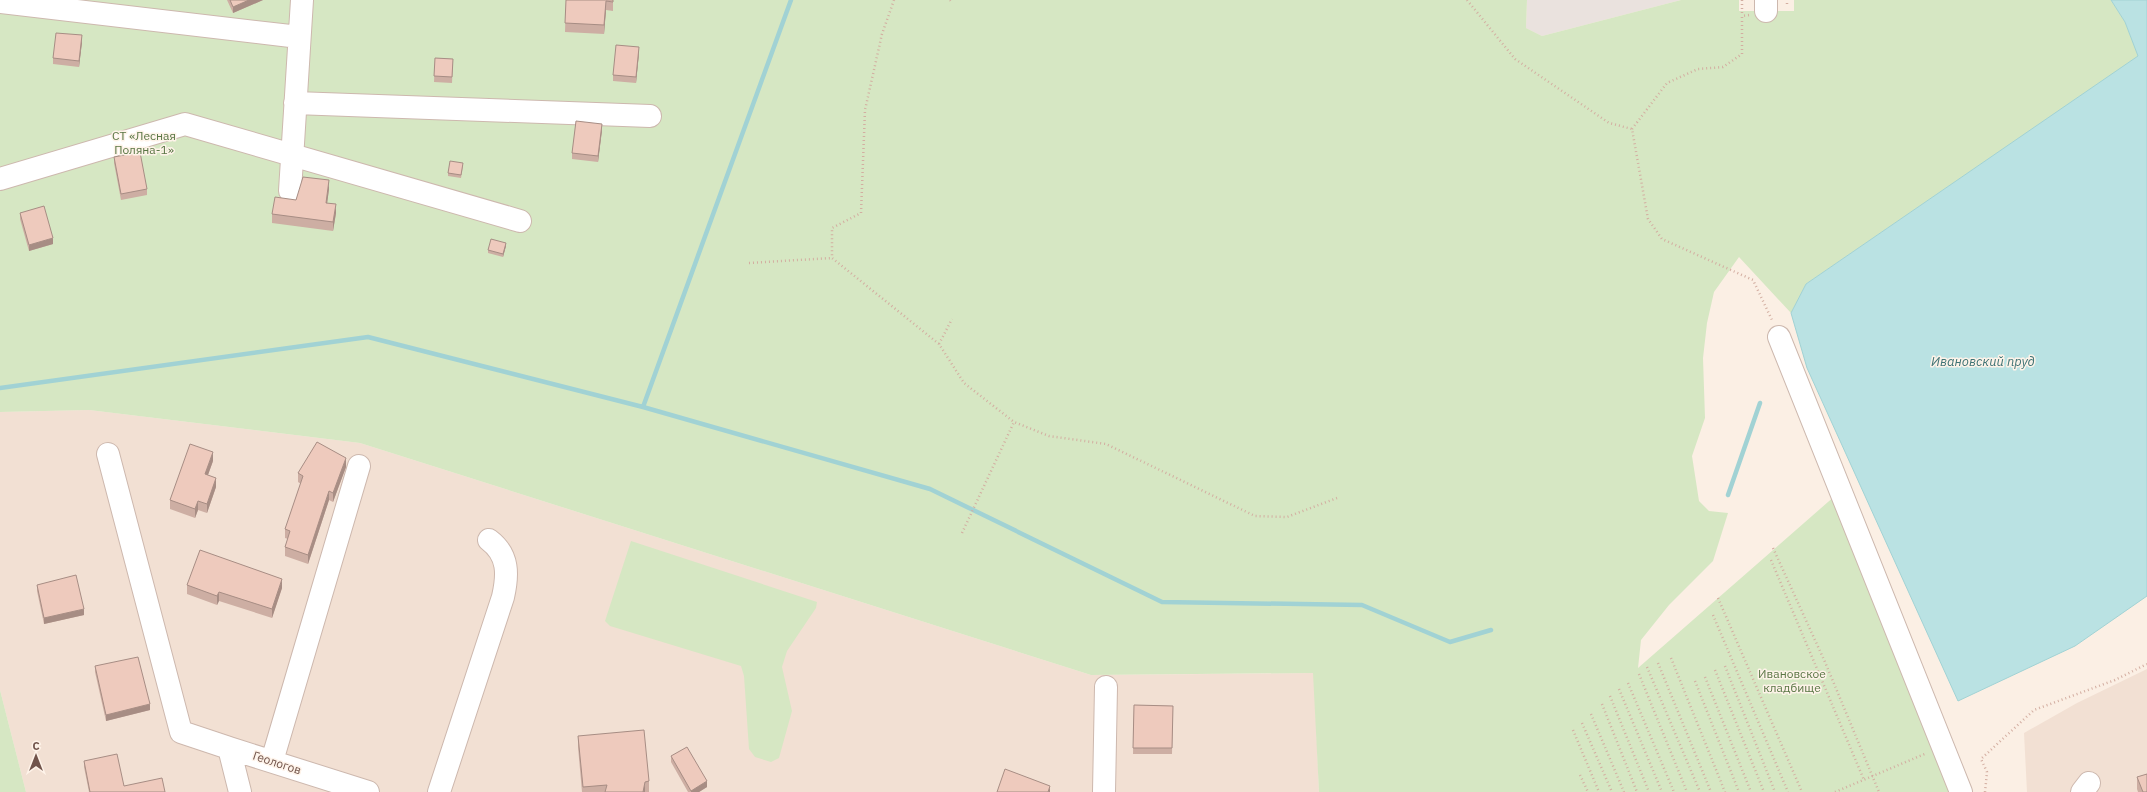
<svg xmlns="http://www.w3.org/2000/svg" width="2147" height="792" font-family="'IBM Plex Sans',sans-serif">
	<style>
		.residential { fill: #f2e0d3 }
		.industrial { fill: #eae2de }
		.green { fill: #d6e7c3 }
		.water { fill: #bae2e3; stroke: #a1d2d4 }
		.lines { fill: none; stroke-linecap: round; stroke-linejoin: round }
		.stream { stroke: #a1d2d4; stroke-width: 4.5 }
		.minor-casing { stroke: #cdb8ae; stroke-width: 24 }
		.path { stroke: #d3aea1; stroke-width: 2.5; stroke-dasharray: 1 3; stroke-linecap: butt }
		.minor { stroke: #fff; stroke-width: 22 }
		.wall { fill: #cdaea3 }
		.shaded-wall { fill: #a78d84 }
		.building { fill: #eecabd; stroke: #a78d84 }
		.labels { text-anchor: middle; stroke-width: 3; stroke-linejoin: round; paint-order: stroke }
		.park-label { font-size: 12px; fill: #597644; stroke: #fef3e9 }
		.street-label { font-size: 12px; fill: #71544b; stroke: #fef3e9 }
		.water-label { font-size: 13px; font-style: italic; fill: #407476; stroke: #fef3e9 }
	</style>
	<rect width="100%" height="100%" fill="#fbefe4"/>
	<!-- residential -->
	<path class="residential" d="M89,410L360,443L1091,675L1314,673L1319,792H26L0,690V412Z
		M2147,669V792H2027L2024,733L2077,703Z"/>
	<!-- industrial -->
	<path class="industrial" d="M1527,0H1681L1542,36L1526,28Z"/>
	<!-- green -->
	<path class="green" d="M0,0H1527L1526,28L1542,36L1681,0H1739V11H1794V0H2111L2125,22L2139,56L1806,284L1791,313L1739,257L1714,292L1707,323L1703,358L1705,418L1692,456L1699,501L1709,511L1728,513L1713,561L1669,605L1641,640L1638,668L1836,495L1957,792H1319L1313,673L1091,675L360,443L89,410L0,412Z
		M631,541L817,602L816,608L787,651L782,667L792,711L779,758L771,762L755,757L749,749L744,676L741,666L610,626L605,621Z
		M0,690L26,792H0Z"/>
	<!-- water -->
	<path class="water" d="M2111,0H2147V596L2075,646L1958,701L1807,368L1791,313L1806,284L2138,56L2125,22Z"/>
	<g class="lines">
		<!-- stream -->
		<path class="stream" d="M0,388L368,337L643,407L930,489L1162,602L1362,605L1450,642L1491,630
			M643,407L791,0
			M1728,495L1760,403"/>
		<defs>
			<path id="minor" d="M0,2L299,37
				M1766,11V0
				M295,103L650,116
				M0,179L185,124L520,221
				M290,191L302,0
				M1779,337L1961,792
				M108,454L181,732L229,748
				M272,761L359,466
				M240,792L229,748L368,792
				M439,792L503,597C508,575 509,555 489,540
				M1104,792L1106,687
				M2082,792L2089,783"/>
		</defs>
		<!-- minor casing -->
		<use href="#minor" class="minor-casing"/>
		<!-- path -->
		<path class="path" d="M894,0L882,34L865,110L861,213L832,228V258L939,344L964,383L1014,422L1049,436L1106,444L1255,516L1287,517L1337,498
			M950,0L951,1
			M1467,0L1515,59L1609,123L1632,129L1648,219L1662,239L1753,280L1772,320
			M1742,0V16
			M1787,4V0
			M1632,129L1667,83L1698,69L1723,67L1742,54V16L1749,15
			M749,263L832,258
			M939,344L952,319
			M962,533L1014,422
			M1773,548L1825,662L1879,792
			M1771,560L1864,780
			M1718,598L1802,792
			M1713,615L1788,792
			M1671,658L1725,792
			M1658,663L1711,792
			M1725,666L1775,792
			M1647,667L1700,792
			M1715,670L1764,792
			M1639,674L1687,792
			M1705,677L1751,792
			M1695,681L1739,792
			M1628,683L1674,792
			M1619,689L1662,792
			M1610,696L1649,792
			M1602,704L1637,792
			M1591,714L1624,792
			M1582,723L1612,792
			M1573,730L1599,792
			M1580,775L1588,792
			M1835,792L1927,753
			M1985,792L1987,772L1981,759L2034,710L2115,680L2147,664"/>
		<!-- minor -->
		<use href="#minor" class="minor"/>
	</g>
	<!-- wall -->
	<path class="wall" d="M227,0H263L233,13Z
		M566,0H613V11L606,10L604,34L565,32Z
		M82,42L79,67L53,64V58Z
		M639,53L636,83L613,81V75Z
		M435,58L453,59L452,83L434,82Z
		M602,130L598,162L572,159V153Z
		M114,157L147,189V195L121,200L114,163Z
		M463,166L461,178L448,176V173Z
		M329,189L327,203L336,213L333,231L272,223V214L296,200Z
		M20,213L53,244L29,251L20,219Z
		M506,246L503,257L488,253V250Z
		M213,461L208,475L216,487L207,513L198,510L195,518L170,509V500Z
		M346,467L333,502L329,500L308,564L285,556V547L288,539L285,538V529L301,484L298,482V473Z
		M37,585L84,615L44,624L37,591Z
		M187,585L282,588L272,618L219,601L217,605L187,594Z
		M95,666L150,710L106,721L95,672Z
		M1134,705L1173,706L1172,754H1133Z
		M578,736L649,781V792H582L578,747Z
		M671,756L707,787L699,792H688L671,762Z
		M84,761L124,786L165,792H89L84,767Z
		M2137,777L2147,792H2138L2137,789Z"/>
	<!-- shaded-wall -->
	<path class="shaded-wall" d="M249,0H263L233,13V7Z
		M606,1V10L604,34V25Z
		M82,35V42L79,67V61Z
		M639,47V53L636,83V77Z
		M602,124V130L598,162V156Z
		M329,180V189L326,212V203Z
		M336,204V213L333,231V222Z
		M53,238V244L29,251V245Z
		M506,243V246L503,257V254Z
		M213,452V461L205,483V474Z
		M346,458V467L333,502V493Z
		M216,478V487L207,513V504Z
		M329,491V500L308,564V555Z
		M198,501V510L195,518V509Z
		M282,579V588L272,618V609Z
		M219,592V601L217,605V596Z
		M84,609V615L44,624V618Z
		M150,704V710L106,721V715Z
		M707,781V787L699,792H691V791Z
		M645,782V792H643Z
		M1050,786V792H1048Z"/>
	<!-- building -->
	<path class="building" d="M230,0H249L233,7Z
		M566,0H613V2L606,1L604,25L565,23Z
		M56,33L82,35L79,61L53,58Z
		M616,45L639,47L636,77L613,75Z
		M435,58L453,59L452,77L434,76Z
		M576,121L602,124L598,156L572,153Z
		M140,152L147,189L121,194L114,157Z
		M450,161L463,163L461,175L448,173Z
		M303,177L329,180L326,203L336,204L333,222L272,214L275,197L296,200Z
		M44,206L53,238L29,245L20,213Z
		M491,239L506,243L503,254L488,250Z
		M317,442L346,458L333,493L329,491L308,555L285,547L290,531L285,529L303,476L298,473Z
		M190,444L213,452L205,474L216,478L207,504L198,501L195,509L170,500Z
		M200,550L282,579L272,609L219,592L217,596L187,585Z
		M76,575L84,609L44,618L37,585Z
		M138,657L150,704L106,715L95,666Z
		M1134,705L1173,706L1172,748H1133Z
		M644,730L649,781L645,782L643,792H605L607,785L583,787L578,736Z
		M687,747L707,781L691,791L671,756Z
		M117,754L124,786L162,778L165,792H90L84,761Z
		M1005,769L1050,786L1048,792H997Z
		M2147,774V792H2143L2137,777Z"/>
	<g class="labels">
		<!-- park labels -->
		<g class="park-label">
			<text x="144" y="140">СТ «Лесная<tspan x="144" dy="14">Поляна-1»</tspan></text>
			<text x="1792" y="678">Ивановское<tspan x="1792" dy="14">кладбище</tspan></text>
		</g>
		<!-- street labels -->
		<g class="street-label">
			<text transform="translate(277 763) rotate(18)" y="4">Геологов</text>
		</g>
		<!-- water labels -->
		<g class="water-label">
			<text x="1983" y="366">Ивановский пруд</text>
		</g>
	</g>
	<!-- north arrow -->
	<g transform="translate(36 756)" stroke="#fef3e9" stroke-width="3" paint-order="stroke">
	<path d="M0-3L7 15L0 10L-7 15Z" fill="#71544b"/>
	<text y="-6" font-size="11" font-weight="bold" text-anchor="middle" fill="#71544b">С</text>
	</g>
</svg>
